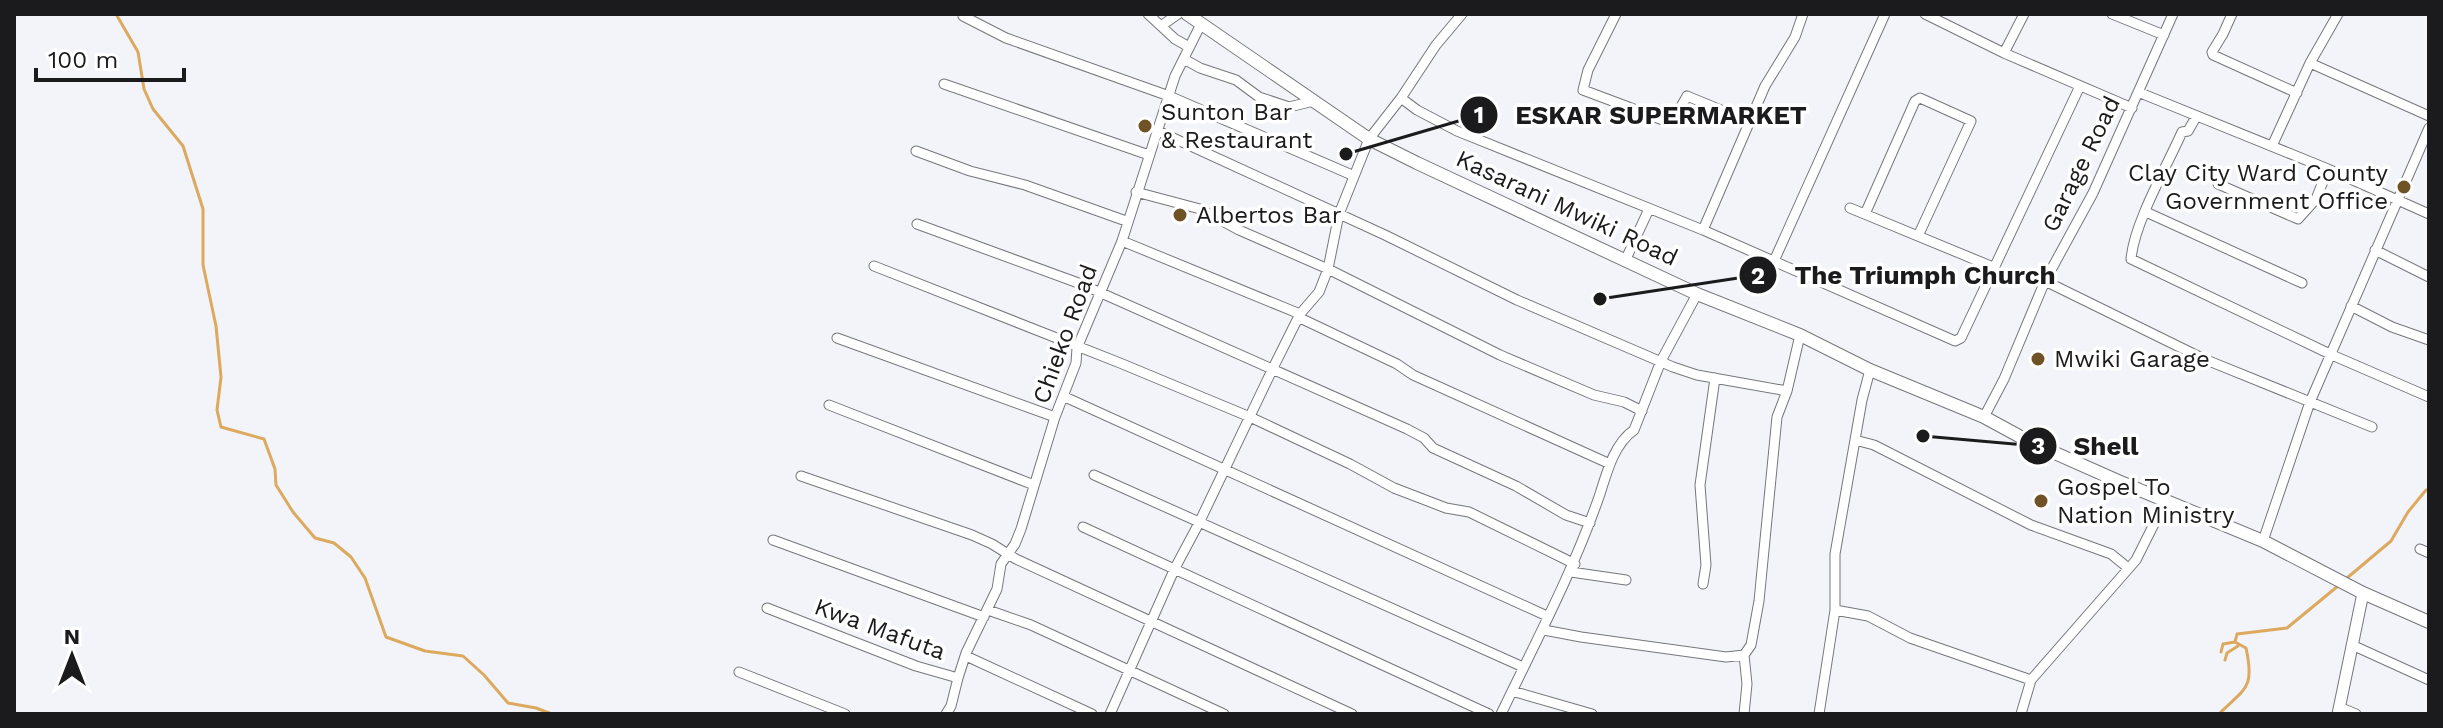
<svg xmlns="http://www.w3.org/2000/svg" width="2443" height="728" font-family="'Work Sans',sans-serif">
	<style>
		.lines { fill: none; stroke-linecap: round; stroke-linejoin: round }
		.stream { stroke: #dca95e; stroke-width: 3 }
		.minor-casing { stroke: #75777b; stroke-width: 11 }
		.tertiary-casing { stroke: #75777b; stroke-width: 13 }
		.secondary-casing { stroke: #75777b; stroke-width: 14 }
		.minor { stroke: #fff; stroke-width: 9 }
		.tertiary { stroke: #fff; stroke-width: 11 }
		.secondary { stroke: #fff; stroke-width: 12 }
		.poi-dot { fill: #6f5226; stroke: #fff; stroke-width: 3 }
		.labels { text-anchor: middle; stroke-width: 7; stroke-linejoin: round; paint-order: stroke }
		.poi-label { font-size: 24px; fill: #1b1b1d; stroke: #fff; text-anchor: start }
		.street-label { font-size: 24px; fill: #1b1b1d; stroke: #fff }
		.leader { fill: none; stroke: #1b1b1d; stroke-width: 3 }
		.callout-dot { fill: #1b1b1d; stroke: #fff; stroke-width: 3 }
		.mark-label { font-size: 24px; text-anchor: middle; font-weight: bold; fill: #fff }
		.callout-label { font-size: 26px; text-anchor: middle; font-weight: bold; fill: #1b1b1d; stroke: #fff; stroke-width: 7; stroke-linejoin: round; paint-order: stroke }
	</style>
	<rect width="100%" height="100%" fill="#f2f4f9"/>
	<g class="lines">
		<!-- stream -->
		<path class="stream" d="M116,14L138,52L144,89L153,109L183,146L203,209V265L216,326L221,377L217,410L221,427L264,439L275,469L276,485L293,512L315,538L334,543L351,557L365,578L386,637L425,651L463,656L484,675L508,703L536,708L552,714
			M2347,578L2391,541L2408,512L2426,490H2429
			M2221,652L2223,644L2235,642
			M2225,660L2227,653L2238,646
			M623,714H638
			M2219,714C2245,688 2255,689 2246,648L2235,642L2237,634L2287,628L2338,586"/>
		<defs>
			<path id="minor" d="M1148,14L1175,39L1189,47
				M1616,14L1588,70L1583,90L1663,120L1673,121L1687,96L1750,122
				M1925,14L2004,53L2132,108
				M2112,14L2164,35
				M2232,14L2223,34L2212,52L2213,55L2297,93
				M963,16L1006,38L1169,96L1352,175
				M1161,26L1178,14
				M2004,53L2024,14
				M1184,59L1200,68L1236,80L1259,97L1289,107L1314,101
				M2310,63L2429,116
				M944,84L1149,155
				M2138,92L2328,169L2429,214
				M1401,98L1417,110L1457,131L1703,230L1955,341L1961,338L2080,86
				M2196,117L2188,131L2182,132C2167,166 2134,223 2131,259L2332,355L2429,397
				M1158,131L1385,235L1517,300L1673,367L1697,375L1787,391
				M2272,146L2310,63L2338,14
				M916,151L970,171L1025,185L1126,221
				M2218,184L2298,219L2316,199L2328,169
				M1136,192L1200,209L1239,230L1328,269L1500,355L1594,395L1624,402L1642,411
				M1850,208L1993,267
				M2146,212L2302,283
				M1865,214L1915,101L1920,98L1971,121L1918,236
				M917,224L1081,284L1407,429L1424,438L1433,448L1516,486L1566,515L1590,523
				M1703,230L1765,86L1795,37L1803,14
				M1122,241L1300,314
				M2375,250L2429,277
				M1625,261L1649,209
				M1774,261L1885,14
				M874,266L1120,363L1250,417L1350,464L1394,488L1446,508L1469,512L1575,564
				M2045,281L2204,359L2372,427
				M2351,306L2392,327L2429,340
				M1300,318L1397,364L1413,375L1610,464
				M837,338L1055,417
				M1065,397L1547,616
				M829,405L1034,485
				M1984,417L2004,379L2045,281L2093,193L2173,14
				M1855,440L1874,445L2031,525L2111,554L2127,567
				M1094,475L1523,667
				M801,476L972,535L992,544L1016,559L1352,714
				M1083,527L1489,714
				M773,540L984,617
				M2263,541L2310,402L2429,128
				M2420,549L2429,553
				M1571,572L1626,580
				M1703,584L1706,565L1700,485L1715,378
				M767,608L916,666L958,678L966,653L997,589L1001,564L1015,544L1021,529L1055,417L1076,363L1077,348L1122,241L1175,76L1201,24
				M988,610L1031,625L1224,714
				M1835,610L1868,616L1910,638L2031,680
				M1544,630L1581,637L1726,657L1744,655L1751,645L1759,601L1777,417L1787,391L1800,335
				M2352,645L2429,680
				M966,656L1092,714
				M739,672L845,714
				M1512,691L1592,714
				M2339,707L2356,714
				M946,714L951,706L958,678
				M1110,714L1175,568L1199,523L1273,368L1300,314L1319,292L1328,269L1339,214L1369,139L1401,98L1436,45L1462,14
				M1501,714C1536,641 1573,572 1600,494C1607,472 1614,444 1634,430L1661,361L1697,294
				M1744,714L1747,684L1744,655
				M1819,714L1835,610V554L1862,400L1870,370
				M2021,714L2031,680L2136,560L2165,502"/>
			<path id="tertiary" d="M2338,714L2363,593"/>
			<path id="secondary" d="M1187,14L1369,139L1417,163L1697,294L1800,335L1870,370L1984,417L2030,442L2118,481L2263,541L2363,593L2429,622"/>
		</defs>
		<!-- minor casing -->
		<use href="#minor" class="minor-casing"/>
		<!-- tertiary casing -->
		<use href="#tertiary" class="tertiary-casing"/>
		<!-- secondary casing -->
		<use href="#secondary" class="secondary-casing"/>
		<!-- minor -->
		<use href="#minor" class="minor"/>
		<!-- tertiary -->
		<use href="#tertiary" class="tertiary"/>
		<!-- secondary -->
		<use href="#secondary" class="secondary"/>
	</g>
	<!-- markers -->
	<g class="poi-dot">
		<circle cx="1145" cy="126" r="8"/>
		<circle cx="2404" cy="187" r="8"/>
		<circle cx="1180" cy="215" r="8"/>
		<circle cx="2038" cy="359" r="8"/>
		<circle cx="2041" cy="501" r="8"/>
	</g>
	<g class="labels">
		<!-- poi labels -->
		<g class="poi-label">
			<text x="1161" y="120">Sunton Bar<tspan x="1161" dy="28">&amp; Restaurant</tspan></text>
			<text x="2388" y="181" text-anchor="end">Clay City Ward County<tspan x="2388" dy="28">Government Office</tspan></text>
			<text x="1196" y="223">Albertos Bar</text>
			<text x="2054" y="367">Mwiki Garage</text>
			<text x="2057" y="495">Gospel To<tspan x="2057" dy="28">Nation Ministry</tspan></text>
		</g>
		<!-- street labels -->
		<g class="street-label">
			<text transform="translate(2081 164) rotate(-64)" y="8">Garage Road</text>
			<text transform="translate(1567 208) rotate(25)" y="8">Kasarani Mwiki Road</text>
			<text transform="translate(1065 334) rotate(-70)" y="8">Chieko Road</text>
			<text transform="translate(880 629) rotate(20)" y="8">Kwa Mafuta</text>
		</g>
	</g>
	<!-- callouts -->
	<path class="leader" d="M1346 154L1479 115M1600 299L1758 275M1923 436L2038 446"/>
	<g class="callout-dot">
		<circle cx="1346" cy="154" r="8"/>
		<circle cx="1600" cy="299" r="8"/>
		<circle cx="1923" cy="436" r="8"/>
		<circle cx="1479" cy="115" r="20"/>
		<circle cx="1758" cy="275" r="20"/>
		<circle cx="2038" cy="446" r="20"/>
	</g>
	<g class="mark-label">
		<text x="1479" y="123">1</text>
		<text x="1758" y="284">2</text>
		<text x="2038" y="454">3</text>
	</g>
	<g class="callout-label">
		<text x="1661" y="124">ESKAR SUPERMARKET</text>
		<text x="1925" y="284">The Triumph Church</text>
		<text x="2106" y="455">Shell</text>
	</g>
	<!-- border -->
	<rect width="2443" height="728" fill="none" stroke="#1b1b1d" stroke-width="32"/>
	<!-- north arrow -->
	<g transform="translate(72 656)" stroke="#ffffff" stroke-width="6" paint-order="stroke">
	<path d="M0-6L14 30L0 20L-14 30Z" fill="#1b1b1d"/>
	<text y="-12" font-size="22" font-weight="bold" text-anchor="middle" fill="#1b1b1d">N</text>
	</g>
	<!-- scale -->
	<path d="M36 68v12h148v-12" fill="none" stroke="#1b1b1d" stroke-width="4"/>
	<text x="48" y="68" font-size="24" fill="#1b1b1d" stroke="#ffffff" stroke-width="6" paint-order="stroke">100 m</text>
</svg>
